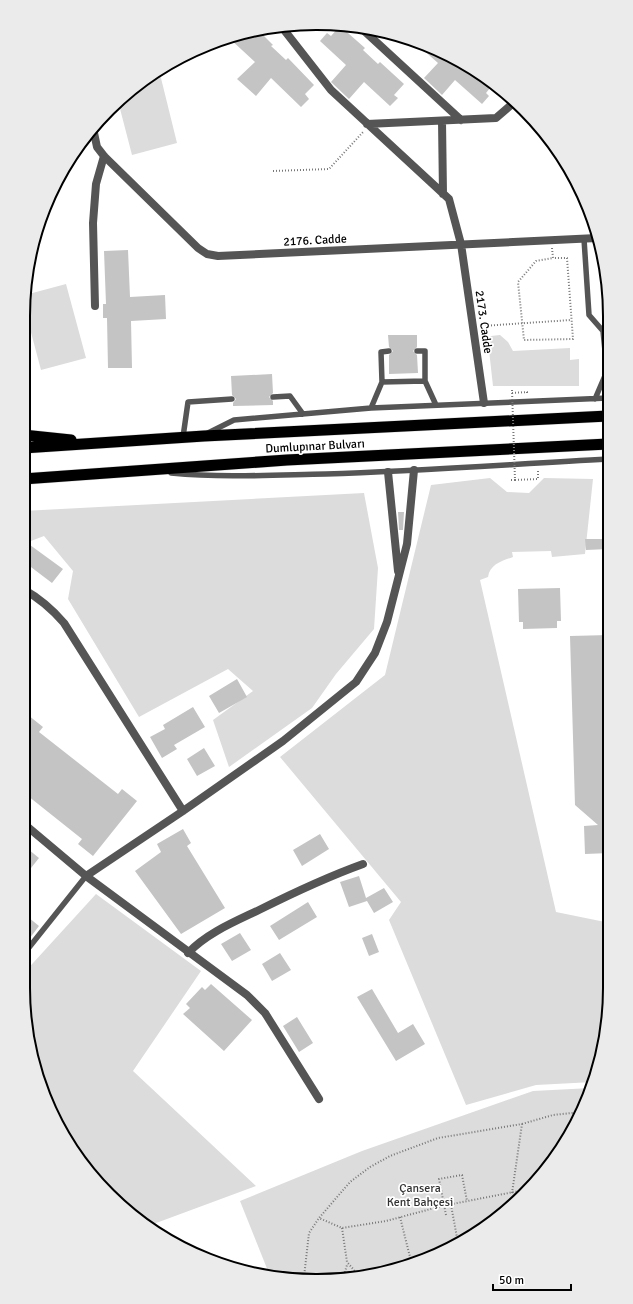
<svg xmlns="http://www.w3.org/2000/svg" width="633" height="1304" font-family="Signika,sans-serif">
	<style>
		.green { fill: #dcdcdc }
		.building { fill: #c4c4c4 }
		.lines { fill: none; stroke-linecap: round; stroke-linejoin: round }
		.trunk-casing { stroke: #dbdbdb; stroke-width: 12 }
		.path { stroke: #777; stroke-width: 2; stroke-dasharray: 1 2; stroke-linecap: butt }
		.service { stroke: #555; stroke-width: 5.5 }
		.minor { stroke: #555; stroke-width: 8 }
		.trunk { stroke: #000; stroke-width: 11 }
		.path-bridge { stroke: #777; stroke-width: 2; stroke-dasharray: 1 2; stroke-linecap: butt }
		.labels { text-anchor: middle; stroke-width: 3.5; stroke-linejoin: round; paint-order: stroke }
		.street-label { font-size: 12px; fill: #000; stroke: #fff }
		.park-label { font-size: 12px; fill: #333; stroke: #fff }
		.rim { fill: none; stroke: #000; stroke-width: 2 }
	</style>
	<rect width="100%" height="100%" fill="#fff"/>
	<!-- green -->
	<path class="green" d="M159,70L177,143L132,155L118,101Z
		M66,284L86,358L41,370L24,306L25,295Z
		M500,335L508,342L513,351L570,348V360L579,359V386H493L488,341L491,336Z
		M490,478L507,492L529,493L544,478L593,479L585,554L552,557L551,551L512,552L513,557C502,561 490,564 488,577L480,580L556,912L610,923V988L604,1045L593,1082L536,1085L466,1105L389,920L401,902L280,757L385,675L431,485Z
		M364,493L378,568L374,629L336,674L312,708L229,767L213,720L253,691L228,669L139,717L68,599L73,571L44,536L23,544V511Z
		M96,894L201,971L133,1071L256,1186L148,1226L123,1208L84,1166L39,1082L23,988V974Z
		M591,1088L588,1100L561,1150L524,1195L447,1251L355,1279L270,1276L240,1201L362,1151L533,1091Z"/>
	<!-- building -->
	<path class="building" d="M340,26L365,48L363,50L378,64L380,62L404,84L394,95L398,98L390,106L364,82L349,99L331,82L346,65L320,41L327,33L331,36Z
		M257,29L273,45L271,46L286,60L288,58L314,85L305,94L309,99L301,107L271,78L256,96L237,79L255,62L229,38Z
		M413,41L429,45L494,83L486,93L489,96L482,104L455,80L442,95L424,78L438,63Z
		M128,250L130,297L165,295L166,319L131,321L132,368H108L107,318H103V304H106L104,251Z
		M388,335H417V347L413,351L417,355L418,373L389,374V355L393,351L389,347Z
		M272,374L273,393L269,397L273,401V405L233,406V403L236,399L232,395L231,376Z
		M398,512H404L403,530H399Z
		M585,539H608V549L586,550Z
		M30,545L63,569L52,583L23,561V555Z
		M560,588L561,621H557V628L523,629V622H519L518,589Z
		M609,635L610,853L585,854L584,826L598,825L575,805L570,636Z
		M237,679L247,697L219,713L209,696Z
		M193,707L205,727L174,745L177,749L162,758L150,737L165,729L163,725Z
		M28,715L43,727L39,732L118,794L122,789L137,801L93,856L78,844L82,839L23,792V720Z
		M204,748L215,766L197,776L187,759Z
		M183,829L191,843L187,846L225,908L181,934L135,871L161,852L157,844Z
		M320,834L329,849L302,866L293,850Z
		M23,845L39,858L23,878Z
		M359,876L366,898L384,888L393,902L374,913L367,901L349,907L340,882Z
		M308,902L317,917L279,940L270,926Z
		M23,913L39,926L23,947Z
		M240,933L251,950L232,961L221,944Z
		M372,934L379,952L369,956L362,938Z
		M280,953L291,970L272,981L262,964Z
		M211,984L252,1020L224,1051L183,1014L190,1008L186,1004L202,987L205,990Z
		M372,989L398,1033L413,1024L425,1044L396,1061L357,997Z
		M297,1017L313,1043L299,1052L283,1026Z"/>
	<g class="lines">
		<defs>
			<path id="trunk" d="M23,435L71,440
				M23,448L204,436L608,416
				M23,479L287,460L608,444"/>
		</defs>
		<!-- trunk casing -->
		<use href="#trunk" class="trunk-casing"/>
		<!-- path -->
		<path class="path" d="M273,171L329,169L364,131
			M552,248L553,258H567L573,339L524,340L518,282L536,261L553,258
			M482,326L571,320
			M512,393L527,392V393
			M515,480L538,479V470
			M522,1124L553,1115L581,1112
			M512,1193L522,1124L438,1138L390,1156L370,1167L350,1182L319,1218L342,1228L386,1221L442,1206L529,1189
			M451,1205L458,1243
			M446,1215L439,1179L462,1175L467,1201
			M400,1217L411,1261
			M342,1228L347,1262L360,1277
			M304,1277L309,1233L319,1218
			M343,1278L347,1265"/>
		<!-- service -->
		<path class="service" d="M563,162L566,170L570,174
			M584,239L589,315L603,331L607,371L595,399
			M417,351H425V381
			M382,382L381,352L389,351
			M273,397L290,396L303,414
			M371,408L382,382L425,381L436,405
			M208,433L234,420L371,408L608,398
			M183,437L188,402L232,399
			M171,473C223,478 274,475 326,474C420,471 514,464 608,459
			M23,955L86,876"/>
		<!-- minor -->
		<path class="minor" d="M281,26L331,90L449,199L461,244L484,403
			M360,27L461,120
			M442,121L443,194
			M367,124L496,118L511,105L513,101
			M93,128L97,147L104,156L198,248L207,254L218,256L597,238
			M95,306L93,223L96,184L104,156
			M388,472L398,571
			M23,589C39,598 52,609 64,623L183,811
			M23,823L86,876L247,995L265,1013L319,1099
			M86,876L183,811L283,741L356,682L375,653L387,622L407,544L414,470
			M188,953C207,933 234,922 259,910C293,893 327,877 363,864"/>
		<!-- trunk -->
		<use href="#trunk" class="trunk"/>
		<!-- path-bridge -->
		<path class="path-bridge" d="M511,480H515L512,390"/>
	</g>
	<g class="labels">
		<!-- street labels -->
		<g class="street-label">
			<text transform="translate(315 240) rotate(-3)" y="4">2176. Cadde</text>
			<text transform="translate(484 322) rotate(82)" y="4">2173. Cadde</text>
			<text transform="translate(315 446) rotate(-3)" y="4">Dumlupınar Bulvarı</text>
		</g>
		<!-- park labels -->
		<g class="park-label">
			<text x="420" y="1192">Çansera<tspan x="420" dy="14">Kent Bahçesi</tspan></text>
		</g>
	</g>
	<!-- crop -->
	<path d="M0 0H633V1304H0ZM316 30H317A286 286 0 0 1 603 316V988A286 286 0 0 1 317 1274H316A286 286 0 0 1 30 988V316A286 286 0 0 1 316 30Z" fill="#ebebeb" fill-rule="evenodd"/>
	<path class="rim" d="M316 30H317A286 286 0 0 1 603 316V988A286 286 0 0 1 317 1274H316A286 286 0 0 1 30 988V316A286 286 0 0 1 316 30Z"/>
	<!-- scale -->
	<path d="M493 1284v6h78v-6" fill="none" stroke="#000000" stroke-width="2"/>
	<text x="499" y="1284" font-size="12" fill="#000000" stroke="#ffffff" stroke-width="3" paint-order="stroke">50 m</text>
</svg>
